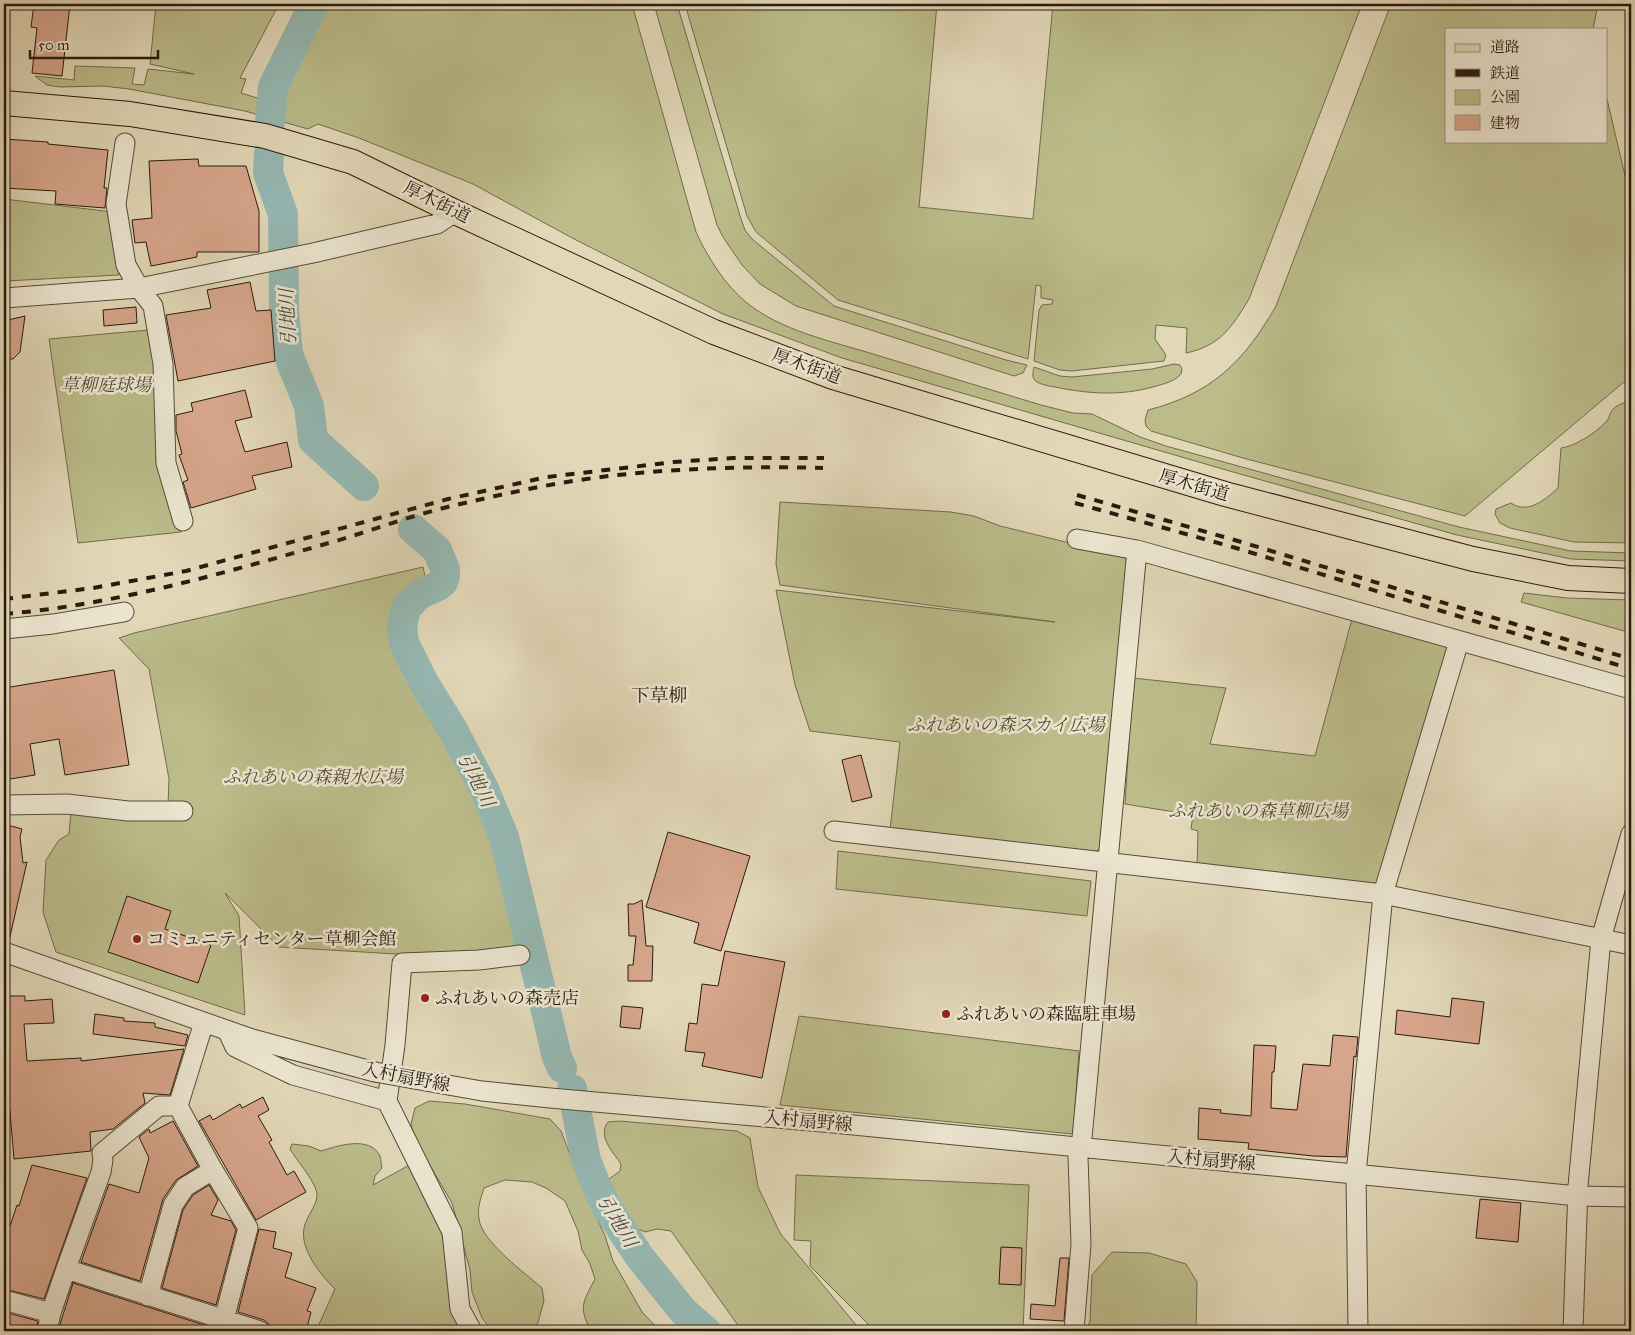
<svg xmlns="http://www.w3.org/2000/svg" width="1635" height="1335" font-family="'IM FELL Great Primer','Noto Serif JP',serif">
	<style>
		.green { fill: #bbbc8a; stroke: #726b4c }
		.lines { fill: none; stroke-linecap: round; stroke-linejoin: round }
		.river { stroke: #95b9b4; stroke-width: 30 }
		.building { fill: #d7a68c; stroke: #2a1a0e }
		.minor-casing { stroke: #584a38; stroke-width: 21 }
		.major-casing { stroke: #2a1a0e; stroke-width: 26 }
		.minor { stroke: #ece6d1; stroke-width: 19 }
		.major { stroke: #e2d8b8; stroke-width: 24 }
		.rail { stroke: #2a1a0e; stroke-width: 4; stroke-dasharray: 9 9; stroke-linecap: butt }
		.minor-bridge-casing { stroke: #584a38; stroke-width: 21; stroke-linecap: butt }
		.minor-bridge { stroke: #ece6d1; stroke-width: 19 }
		.poi-dot { fill: #8f2418; stroke: #ece6d1; stroke-width: 2 }
		.labels { text-anchor: middle; stroke-width: 5; stroke-linejoin: round; paint-order: stroke }
		.street-label { font-size: 18px; fill: #2a1a0e; stroke: #ece6d1 }
		.park-label { font-size: 18px; font-style: italic; fill: #564b33; stroke: #ece6d1 }
		.poi-label { font-size: 18px; fill: #2a1a0e; stroke: #ece6d1; text-anchor: start }
		.water-label { font-size: 19px; font-style: italic; fill: #4a4a40; stroke: #ece6d1 }
		.neighbourhood-label { font-size: 19px; fill: #2a1a0e; stroke: #ece6d1 }
	</style>
	<rect width="100%" height="100%" fill="#e2d8b8"/>
	<filter id="stains"><feTurbulence type="fractalNoise" baseFrequency=".004" numOctaves="4"/><feColorMatrix values="0 0 0 0 .2 0 0 0 0 .09 0 0 0 0 .02 0 0 0 .5 -.17"/></filter>
	<radialGradient id="worn" r=".72"><stop offset=".6" stop-color="#630" stop-opacity="0"/><stop offset="1" stop-color="#630" stop-opacity=".3"/></radialGradient>
	<!-- green -->
	<path class="green" d="M156,4H279L240,78L246,79L241,93L267,101L307,38L326,4H632L696,232C708,258 725,285 747,303C782,331 831,341 873,354C929,371 985,388 1041,405L1073,413L1092,414L1140,437L1166,446L1459,527L1571,551L1631,553V561L1571,559L1457,535L1233,472L842,358L723,314L574,239L473,184L359,138L318,124L308,129L245,111L129,89L103,86L60,87L47,85L35,76L74,80L75,66L135,68L132,84L144,85L148,69L194,74L150,64Z
		M654,4H677L741,219L745,230L752,239L834,306L1006,360L1027,365L1023,373L1014,376L796,306L760,284L742,265L723,237L717,225Z
		M685,4H937L919,207L1033,219L1053,4H1362L1249,299C1232,327 1220,346 1186,353L1187,328L1156,325L1155,339L1166,355L1164,361L1072,371L1060,370L1034,361L1039,310L1042,305L1052,304L1053,300L1041,298V286L1036,285L1028,359L838,300L756,232L747,216Z
		M1391,4H1598L1593,29H1446V141H1606V95L1631,201V376L1465,516L1243,458L1151,431L1146,426L1145,420L1148,410C1211,394 1244,362 1276,306Z
		M4,199L113,212L119,275L6,281L4,272Z
		M149,330L158,399L156,462L181,532L78,543L49,339Z
		M1174,364L1180,365L1182,369L1181,374C1174,382 1163,384 1153,387C1120,396 1089,394 1055,387C1049,386 1036,384 1034,379C1032,376 1033,371 1034,367L1060,376L1072,377L1152,369Z
		M1631,400V543L1574,542L1510,528L1500,523L1495,514L1496,509L1511,503C1528,515 1546,499 1558,488L1561,448C1576,446 1595,433 1606,422C1609,419 1609,416 1611,412C1615,405 1624,403 1631,400Z
		M780,502L951,512L974,516L1000,526L1123,556L1128,563L1103,846L1091,855L890,830L900,742L810,731L795,685L776,590L1055,622L780,585L776,564Z
		M423,567L426,580L413,622L415,655L488,817L521,949L413,955L279,947L225,893L239,916L245,1015L56,952L43,912L46,860L59,840L69,834L71,812L168,805L169,779L149,669L119,638L134,633Z
		M1524,593L1567,598L1631,600V633L1521,602Z
		M1352,619L1450,645L1379,886L1197,867L1198,831L1191,829L1193,815L1125,804L1133,678L1226,688L1210,744L1315,756Z
		M838,851L1091,881L1087,916L836,889Z
		M799,1016L1079,1051L1073,1134L780,1105Z
		M429,1101L465,1104L550,1119L561,1131L580,1180L605,1236L613,1261L642,1312L660,1331H591C578,1307 583,1302 595,1279L590,1264L582,1250L578,1231L565,1201L546,1188L532,1182L505,1180L484,1188C481,1198 477,1207 479,1219C482,1242 525,1273 542,1288L544,1301L537,1326L543,1331H492L482,1318L472,1292L470,1270L452,1203L415,1140L411,1124L415,1108Z
		M619,1121L737,1131L750,1138L758,1187L780,1233L861,1331H742L671,1231L657,1229L645,1232L629,1225L610,1193L608,1185L609,1179L620,1171L621,1164C613,1152 597,1136 608,1122Z
		M292,1144L309,1146L321,1151C337,1146 370,1135 380,1156C381,1159 381,1165 382,1168L375,1176L373,1185L413,1163L446,1231L468,1331H316L335,1289C320,1274 300,1250 304,1228C306,1217 316,1207 317,1196C318,1184 296,1160 290,1149Z
		M796,1175L1029,1185L1023,1331H875L810,1266L811,1241L794,1240Z
		M1112,1252L1149,1253L1186,1264L1197,1282L1196,1331H1086L1090,1321L1092,1275Z"/>
	<g class="lines">
		<!-- river -->
		<path class="river" d="M270,122L273,87L314,4
			M269,154L268,173L283,214L284,311L288,354L309,406L313,440L364,486
			M413,529L437,550L445,569V576L443,582L438,586L420,594L406,608L402,626L404,643L424,683L453,730L484,789L504,837L557,1057L562,1068
			M572,1089L586,1160L595,1183L606,1206L639,1256L683,1311L706,1331"/>
	</g>
	<!-- building -->
	<path class="building" d="M34,4H70L62,76L32,73L37,28L31,27Z
		M4,139L48,142V144L108,150L104,188H107L105,208L55,204L56,191L4,188Z
		M198,159L199,166H246L259,211V252H197V257L151,266L146,242L135,243L132,220L152,218L149,161Z
		M250,282L256,311L271,310L275,361L178,381L166,315L211,308L207,290Z
		M136,307L137,323L104,326L103,310Z
		M25,316L20,352L13,359H4V321Z
		M245,390L252,417L235,421L245,452L287,442L292,467L252,476L256,489L191,508L183,482L188,480L179,455L182,454L176,431V415L193,411L191,403Z
		M114,670L129,765L65,775L59,739L30,744L35,775L4,780V688Z
		M861,755L872,797L852,802L842,760Z
		M4,824L22,829L20,837L23,863L27,862L9,941H4Z
		M668,832L750,856L721,951L694,943L699,923L646,907Z
		M127,896L171,911L165,929L211,945L198,983L108,952Z
		M642,900L646,946H653L652,981H628V965H633L636,936H629L628,904H634Z
		M725,951L785,962L762,1078L702,1066L705,1053L685,1051L689,1023L697,1024L702,984L718,986Z
		M7,996H25V1001L52,999L54,1023L24,1024L27,1061L81,1058V1061L184,1049L170,1095L143,1093L145,1103L113,1129L90,1132L91,1151L14,1159L6,1064H9L6,1021H7Z
		M1452,998L1484,1002L1479,1044L1395,1034L1397,1010L1450,1017Z
		M622,1006L643,1008L640,1029L620,1027Z
		M95,1014L124,1018V1021L155,1023V1027L188,1035L185,1046L93,1034Z
		M1333,1035L1358,1037L1356,1057L1354,1056L1346,1157L1313,1156L1248,1149L1249,1143L1198,1139L1199,1108L1221,1110L1220,1113L1251,1116L1254,1045L1276,1046L1274,1072H1272L1271,1108L1297,1110L1303,1064L1330,1066Z
		M263,1097L269,1110L258,1116L272,1140L269,1142L287,1175L294,1171L306,1192L256,1220L199,1121L210,1115L213,1120L240,1104L242,1108Z
		M173,1121L198,1166L176,1180L163,1199L140,1281L81,1262L109,1184L139,1193L149,1158L139,1137L149,1129L150,1133Z
		M32,1165L87,1178L44,1299L4,1289V1234L7,1225L10,1226L17,1205L19,1206Z
		M209,1185L218,1200L211,1215L231,1221L236,1230L216,1305L162,1288L183,1210L193,1195Z
		M1480,1199L1521,1203L1518,1242L1476,1238Z
		M259,1229L276,1232L273,1248L292,1253L285,1277L316,1288L307,1311L311,1312L306,1331H271L269,1324L264,1320L238,1312Z
		M1001,1247L1022,1248L1021,1285L999,1284Z
		M1060,1258H1069L1064,1321L1030,1319L1031,1304L1055,1306Z
		M73,1283L210,1327V1331H150L133,1327L132,1331H58Z
		M4,1312L38,1321L36,1331H4Z"/>
	<g class="lines">
		<defs>
			<path id="minor" d="M125,143L116,204L126,265L139,288L153,306L163,364L166,463L183,521
				M4,298L139,288L313,253L424,227L437,224L455,212
				M1077,539L1137,550
				M4,629L53,624L124,612
				M4,805L67,804L128,811H183
				M834,831L1383,894L1631,945
				M4,952L252,1039L375,1072
				M204,1022L178,1106L213,1170L248,1228L221,1331
				M227,1030L235,1047L293,1075L387,1101L452,1232L460,1309L472,1331
				M414,1079L482,1091L550,1098L833,1123L1578,1196L1631,1197
				M387,1101L395,1045L402,963L479,960L520,955
				M66,1269L101,1172L103,1160L102,1153L159,1106H178
				M148,1296L173,1205L185,1187L213,1170
				M4,1300L51,1313L47,1331
				M51,1313L66,1269L260,1331
				M1074,1331L1081,1244L1078,1157L1082,1138L1137,550L1631,689
				M1358,1331L1356,1174L1383,894L1459,641
				M1573,1331L1578,1186L1601,939L1631,834"/>
			<path id="major" d="M4,103L130,114L265,136L353,162L455,212L714,332L833,377L1225,494L1473,559L1568,578L1631,581"/>
		</defs>
		<!-- minor casing -->
		<use href="#minor" class="minor-casing"/>
		<!-- major casing -->
		<use href="#major" class="major-casing"/>
		<!-- minor -->
		<use href="#minor" class="minor"/>
		<!-- major -->
		<use href="#major" class="major"/>
		<!-- rail -->
		<path class="rail" d="M1077,495L1238,541L1631,659
			M1075,503L1236,548L1631,669
			M4,599L93,588L186,571L448,499L547,477L674,462L733,458H824
			M4,614C116,605 227,572 336,541C376,529 416,514 456,505C507,493 558,482 609,476C680,468 752,466 823,468"/>
		<defs>
			<path id="minor-bridge" d="M375,1072L414,1079"/>
		</defs>
		<!-- minor-bridge casing -->
		<use href="#minor-bridge" class="minor-bridge-casing"/>
		<!-- minor-bridge -->
		<use href="#minor-bridge" class="minor-bridge"/>
	</g>
	<!-- markers -->
	<g class="poi-dot">
		<circle cx="137" cy="939" r="5"/>
		<circle cx="425" cy="998" r="5"/>
		<circle cx="946" cy="1014" r="5"/>
	</g>
	<g class="labels">
		<!-- street labels -->
		<g class="street-label">
			<text transform="translate(437 202) rotate(26)" y="6">厚木街道</text>
			<text transform="translate(807 366) rotate(20)" y="6">厚木街道</text>
			<text transform="translate(1194 485) rotate(16)" y="6">厚木街道</text>
			<text transform="translate(406 1077) rotate(11)" y="6">入村扇野線</text>
			<text transform="translate(808 1121) rotate(5)" y="6">入村扇野線</text>
			<text transform="translate(1211 1160) rotate(5)" y="6">入村扇野線</text>
		</g>
		<!-- park labels -->
		<g class="park-label">
			<text x="106" y="391">草柳庭球場</text>
			<text x="1006" y="731">ふれあいの森スカイ広場</text>
			<text x="313" y="783">ふれあいの森親水広場</text>
			<text x="1258" y="817">ふれあいの森草柳広場</text>
		</g>
		<!-- poi labels -->
		<g class="poi-label">
			<text x="147" y="945">コミュニティセンター草柳会館</text>
			<text x="435" y="1004">ふれあいの森売店</text>
			<text x="956" y="1020">ふれあいの森臨駐車場</text>
		</g>
		<!-- water labels -->
		<g class="water-label">
			<text transform="translate(287 317) rotate(-93)" y="7">引地川</text>
			<text transform="translate(477 780) rotate(63)" y="7">引地川</text>
			<text transform="translate(618 1221) rotate(59)" y="7">引地川</text>
		</g>
		<!-- neighbourhood labels -->
		<g class="neighbourhood-label">
			<text x="659" y="702">下草柳</text>
		</g>
	</g>
	<!-- margin -->
	<rect width="1635" height="1335" fill="none" stroke="#e2d8b8" stroke-width="20"/>
	<rect x="5" y="5" width="1625" height="1325" fill="none" stroke="#2a1a0e" stroke-width="2.5"/>
	<rect x="10" y="10" width="1615" height="1315" fill="none" stroke="#2a1a0e"/>
	<!-- legend -->
	<rect x="1445" y="28" width="162" height="115" fill="#ece6d1" stroke="#9e9483"/>
	<rect x="1455" y="44" width="25" height="8" fill="#e2d8b8" stroke="#9e9483"/>
	<text x="1490" y="52" font-size="15" fill="#2a1a0e">道路</text>
	<rect x="1455" y="69" width="25" height="8" fill="#2a1a0e" stroke="#9e9483"/>
	<text x="1490" y="78" font-size="15" fill="#2a1a0e">鉄道</text>
	<rect x="1455" y="90" width="25" height="15" fill="#bbbc8a" stroke="#9e9483"/>
	<text x="1490" y="102" font-size="15" fill="#2a1a0e">公園</text>
	<rect x="1455" y="115" width="25" height="15" fill="#d7a68c" stroke="#9e9483"/>
	<text x="1490" y="128" font-size="15" fill="#2a1a0e">建物</text>
	<!-- scale -->
	<path d="M30 50v8h128v-8" fill="none" stroke="#2a1a0e" stroke-width="2.5"/>
	<text x="38" y="50" font-size="15" fill="#2a1a0e" stroke="#ece6d1" stroke-width="4" paint-order="stroke">50 m</text>
	<rect width="100%" height="100%" filter="url(#stains)"/>
	<rect width="100%" height="100%" fill="url(#worn)"/>
</svg>
